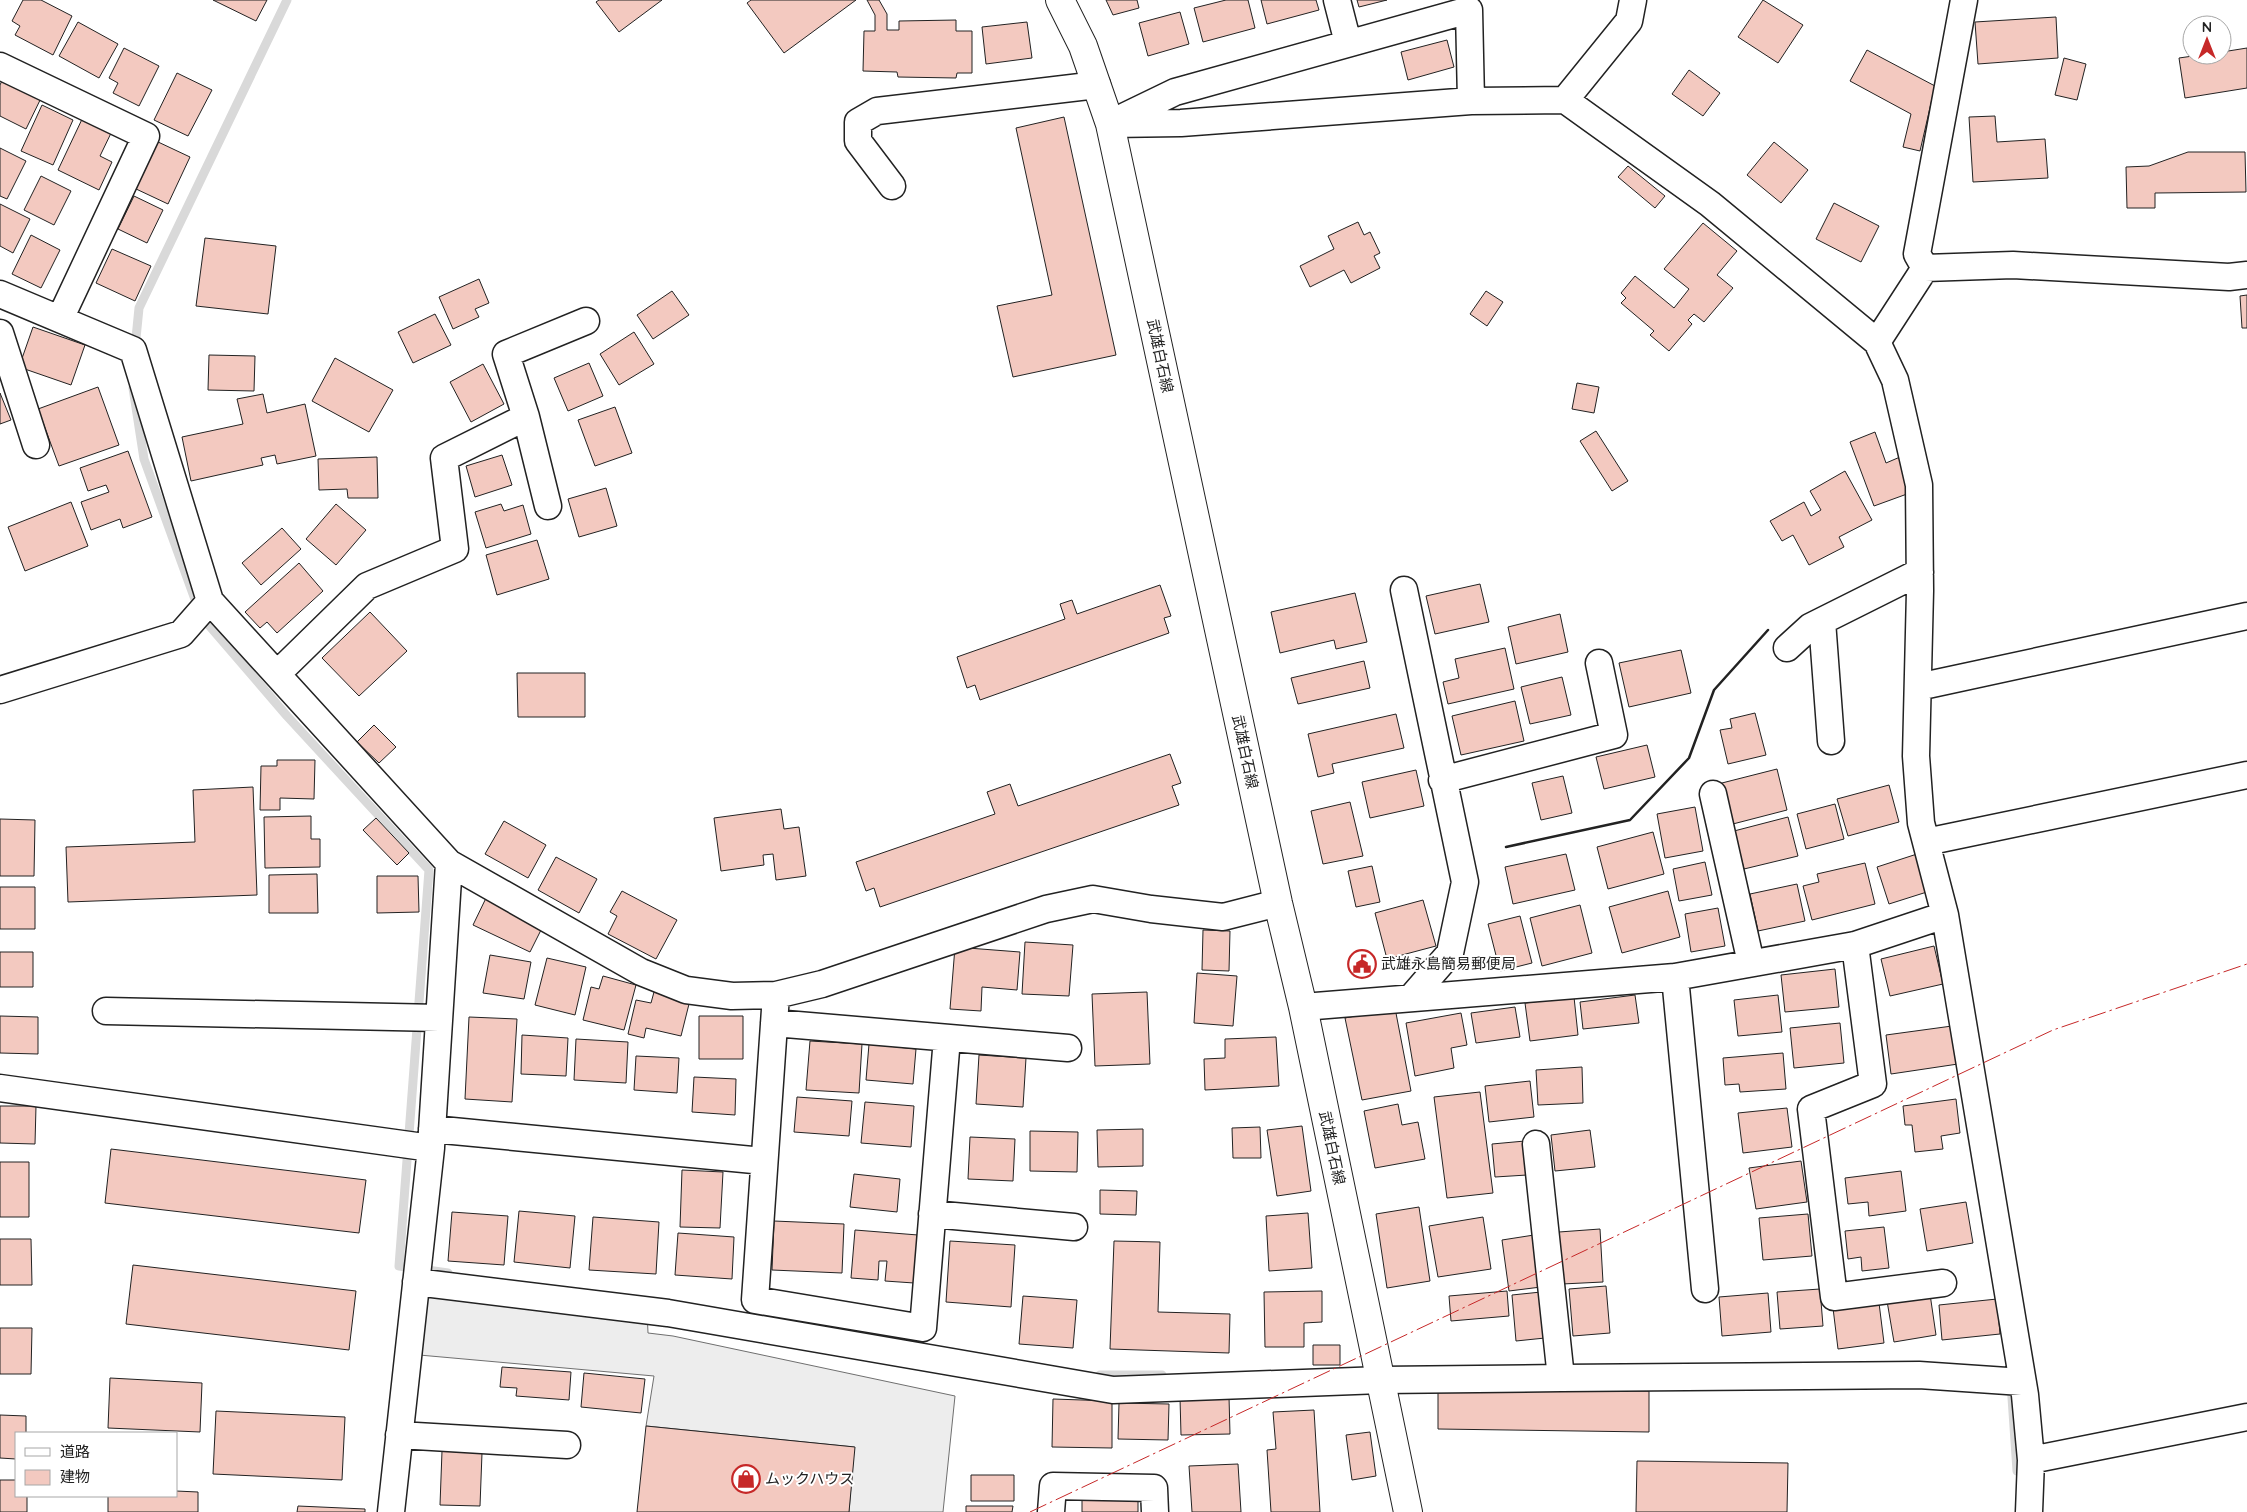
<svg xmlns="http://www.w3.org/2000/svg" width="2247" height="1512" font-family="Quicksand,'Noto Sans JP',sans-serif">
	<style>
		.parking { fill: #ededed; stroke: #6f6f6f }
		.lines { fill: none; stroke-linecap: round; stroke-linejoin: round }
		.stream { stroke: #d9d9d9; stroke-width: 9 }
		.building { fill: #f3c9c0; stroke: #222 }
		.minor-casing { stroke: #222; stroke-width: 29 }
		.secondary-casing { stroke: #222; stroke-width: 30 }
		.minor { stroke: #fff; stroke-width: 26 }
		.secondary { stroke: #fff; stroke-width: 28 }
		.wall { stroke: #222; stroke-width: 2.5 }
		.power { stroke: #c62828; stroke-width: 1; stroke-dasharray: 18 4 2.5 4; stroke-linecap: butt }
		.labels { text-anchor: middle; stroke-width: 4; stroke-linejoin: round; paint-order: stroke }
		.street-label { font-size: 15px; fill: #222; stroke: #fff }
		.poi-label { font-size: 15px; fill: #222; stroke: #fff; text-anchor: start }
	</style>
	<rect width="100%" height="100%" fill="#fff"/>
	<!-- parking -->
	<path class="parking" d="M416,1282L647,1310L648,1333L673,1336L955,1396L943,1512H849L854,1447L646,1426L654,1376L408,1354Z"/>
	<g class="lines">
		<!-- stream -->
		<path class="stream" d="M135,348L139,308L287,0
			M133,388L144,459L201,616L287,716L429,870L399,1266L448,1273
			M1100,1375H1162
			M2011,1383L2017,1471L2028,1469"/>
	</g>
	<!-- building -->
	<path class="building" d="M23,0H41L72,16L53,55L15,35L20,26L12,21Z
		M213,0H267L256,21Z
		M599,0H662L619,32L596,2Z
		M751,0H856L784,53L747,3Z
		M867,0H879L887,14V30H899V21L956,20V31H972V73H957L956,78L898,77L897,72L863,71L864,31H875V15Z
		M1106,0H1137L1139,8L1113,15Z
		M1226,0H1248L1255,28L1203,42L1194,8Z
		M1261,0H1316L1319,10L1267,24Z
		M1357,0H1387L1359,7Z
		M1763,0L1803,25L1778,63L1738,37Z
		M1180,12L1189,44L1148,56L1139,23Z
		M2056,17L2058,58L1978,64L1975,22Z
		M78,22L118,44L99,78L59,56Z
		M1027,22L1032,58L986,64L982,27Z
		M1447,40L1454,67L1408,80L1401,52Z
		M124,48L159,66L139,106L113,93L118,83L109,78Z
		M2247,48V88L2185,98L2179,58L2200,55H2222V52Z
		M1867,50L1935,86L1920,151L1903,147L1911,114L1850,81Z
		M2064,58L2086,64L2077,100L2055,95Z
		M1689,70L1720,93L1703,116L1672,94Z
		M177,73L212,90L188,136L154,120Z
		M5,74L43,94L26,129L0,116V85Z
		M42,105L73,120L53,165L21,151Z
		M84,115L113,129L100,156L112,162L99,190L58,170Z
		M1995,116L1997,142L2045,139L2048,178L1973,182L1969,117Z
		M1064,117L1116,355L1013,377L997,306L1052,295L1016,128Z
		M156,141L190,157L168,204L134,188Z
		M1774,142L1808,170L1781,203L1747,175Z
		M0,148L26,161L7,199L0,196Z
		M2188,152H2245L2246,192L2155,193V208H2127L2126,167L2149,166Z
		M1628,166L1665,196L1655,208L1618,177Z
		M41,176L71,191L54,225L24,210Z
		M134,196L163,210L147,243L118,229Z
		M1834,203L1879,226L1861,262L1816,239Z
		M0,204L30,219L13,253L0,246Z
		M1358,222L1364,235L1370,232L1380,253L1374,256L1380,268L1351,283L1344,270L1310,287L1300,266L1334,249L1328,236Z
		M1703,223L1737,251L1717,275L1733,288L1704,322L1694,314L1688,320L1692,324L1669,351L1650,335L1654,331L1621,303L1626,298L1621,293L1635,276L1674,308L1689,289L1664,269Z
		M31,235L60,250L41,288L12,274Z
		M205,238L276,246L268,314L196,306Z
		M112,249L151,266L135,301L96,283Z
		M479,279L489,303L475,309L479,317L453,329L439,297Z
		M672,291L689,315L653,339L637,315Z
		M1486,291L1503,302L1487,326L1470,314Z
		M2247,295V328H2242L2240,296Z
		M435,314L451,345L413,363L398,332Z
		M33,327L85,345L71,385L19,367Z
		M634,332L654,364L619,385L600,354Z
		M209,355L255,356L254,391L208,390Z
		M335,358L393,390L369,432L312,401Z
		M589,363L603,396L568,411L554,378Z
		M483,364L504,404L471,422L450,382Z
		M1577,383L1599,387L1594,413L1572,409Z
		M98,387L119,445L59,466L38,409Z
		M0,393L11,420L0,424Z
		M263,394L267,413L305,404L316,456L277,464L275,455L261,458L263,465L191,481L182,437L243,424L237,399Z
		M615,407L632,453L595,466L578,420Z
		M1596,431L1628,481L1612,491L1580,441Z
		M1875,432L1886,463L1900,457L1907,494L1874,506L1850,442Z
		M128,451L152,517L123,528L120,519L91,530L81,502L109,492L106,485L88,491L80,468Z
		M502,455L512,485L475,497L466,466Z
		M377,457L378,498H348L347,489L319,490L318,459Z
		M1845,471L1872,520L1839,537L1844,547L1809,565L1793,535L1782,541L1770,521L1804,502L1811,516L1821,510L1810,491Z
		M606,488L617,526L579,537L568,499Z
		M71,502L88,546L25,571L8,527Z
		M336,504L366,530L336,565L306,539Z
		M501,504L504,511L523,505L531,534L486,548L475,512Z
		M282,528L301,549L261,585L242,563Z
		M537,540L549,579L497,595L486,555Z
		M299,563L323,591L277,633L267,622L260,628L245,612Z
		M1480,584L1489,622L1435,634L1426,596Z
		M1160,585L1171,616L1164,618L1169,633L980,700L975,685L967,688L957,657L1065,619L1060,604L1072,600L1077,614Z
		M1355,593L1367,642L1336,649L1334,640L1280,653L1271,612Z
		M370,612L407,651L359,696L322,658Z
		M1560,614L1568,652L1516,664L1508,627Z
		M1505,648L1514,689L1448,704L1443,682L1459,678L1455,659Z
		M1681,650L1691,693L1629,707L1619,663Z
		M1364,661L1370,688L1298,704L1291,678Z
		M517,673H585V717H518Z
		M1562,677L1571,715L1530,724L1521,687Z
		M1515,701L1524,741L1461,755L1452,716Z
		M1755,713L1766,755L1728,764L1720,730L1732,728L1730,719Z
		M1396,714L1404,748L1332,764L1334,773L1318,777L1308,734Z
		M374,725L396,747L379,763L357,742Z
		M1647,745L1655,777L1604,789L1596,757Z
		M1170,754L1181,783L1172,786L1179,805L880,907L874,888L866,891L856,862L995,814L987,792L1010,784L1018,806Z
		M277,760H315L314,799L280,798V810H260L261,766H277Z
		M1777,769L1787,810L1729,825L1718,784Z
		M1416,770L1424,806L1370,818L1362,782Z
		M1563,776L1572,813L1541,820L1532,783Z
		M1889,785L1899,822L1848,836L1837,799Z
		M253,787L257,895L68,902L66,847L195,842L193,790Z
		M1350,802L1363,856L1323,864L1311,811Z
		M1835,804L1844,839L1806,849L1797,814Z
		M1695,807L1703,851L1665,858L1657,814Z
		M781,809L784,829L799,827L806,876L776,880L773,854L763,855L764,865L721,871L714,818Z
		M311,816V839H320V867L265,868L264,817Z
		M1788,817L1798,856L1744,869L1734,831Z
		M376,818L409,853L397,865L363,830Z
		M0,819L35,820L34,876H0Z
		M504,821L546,845L528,878L485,854Z
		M1653,832L1664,874L1608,889L1597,847Z
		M1566,854L1575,890L1513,904L1505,867Z
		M1917,854L1930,891L1889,904L1877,867Z
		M556,857L597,879L579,913L538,890Z
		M1705,862L1712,895L1679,901L1673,869Z
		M1865,863L1875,904L1812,920L1803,886L1819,882L1817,874Z
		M1372,866L1380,902L1356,907L1348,871Z
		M317,874L318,913H269V875Z
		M377,876H418L419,912L377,913Z
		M1797,884L1805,921L1758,931L1750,894Z
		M0,887H35V929H0Z
		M622,891L677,920L656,959L608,934L617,916L610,912Z
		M1668,891L1680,937L1622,953L1609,907Z
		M487,896L544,924L530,952L473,925Z
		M1423,900L1436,946L1387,959L1375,913Z
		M1580,905L1592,953L1542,966L1530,918Z
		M1718,908L1725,946L1691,952L1685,914Z
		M1520,916L1532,963L1500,971L1488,924Z
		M1203,930L1230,931L1229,971L1202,970Z
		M1025,942L1073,945L1069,996L1022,994Z
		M1934,946L1943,984L1890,996L1881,959Z
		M955,947L1020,952L1017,990L982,987L981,1011L950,1009Z
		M0,952H33V987H0Z
		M490,955L531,962L524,999L483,993Z
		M547,958L586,967L575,1015L535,1005Z
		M1835,969L1839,1007L1785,1012L1781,975Z
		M1197,973L1237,976L1233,1026L1194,1023Z
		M603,976L636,985L624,1030L583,1020L591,987L599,989Z
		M654,992L690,1000L681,1036L646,1028L644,1038L628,1034L636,1000L651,1003Z
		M1147,992L1150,1064L1095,1066L1092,994Z
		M1635,995L1639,1023L1583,1029L1580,1002Z
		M1778,995L1782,1032L1738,1036L1734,1000Z
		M1574,997L1578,1035L1530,1041L1525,1003Z
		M1515,1007L1520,1037L1476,1043L1471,1013Z
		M1395,1008L1411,1091L1362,1100L1345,1018Z
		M1461,1013L1467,1045L1451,1048L1454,1068L1415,1076L1406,1023Z
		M0,1016L38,1017V1054L0,1053Z
		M699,1016H743V1059H699Z
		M469,1017L517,1019L512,1102L465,1099Z
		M1840,1023L1844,1063L1794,1068L1790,1028Z
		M1952,1026L1958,1064L1891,1074L1886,1035Z
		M522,1035L568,1038L566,1076L521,1074Z
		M1276,1037L1279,1086L1205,1090L1204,1059L1225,1058V1039Z
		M576,1039L628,1042L626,1083L574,1080Z
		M810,1041L862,1044L859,1093L806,1090Z
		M869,1044L916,1049L913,1084L866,1080Z
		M1783,1053L1786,1089L1740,1092L1739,1084L1725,1085L1723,1058Z
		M979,1055L1026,1058L1023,1107L976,1104Z
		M636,1056L679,1058L677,1093L634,1090Z
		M1582,1067L1583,1103L1538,1105L1536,1070Z
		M694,1077L736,1079L735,1115L692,1112Z
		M1530,1081L1534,1117L1489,1122L1485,1086Z
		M1480,1092L1493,1193L1447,1198L1434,1097Z
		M797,1097L852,1101L849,1136L794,1132Z
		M1956,1099L1960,1133L1941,1136L1943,1149L1915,1152L1912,1125H1905L1903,1106Z
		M865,1102L914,1106L911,1147L861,1143Z
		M1398,1104L1402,1125L1418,1122L1425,1159L1375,1168L1364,1111Z
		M0,1106H36L35,1144L0,1143Z
		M1787,1108L1792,1147L1743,1153L1738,1113Z
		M1302,1126L1311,1191L1277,1196L1267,1130Z
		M1260,1127L1261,1158H1233L1232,1128Z
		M1143,1129V1166L1098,1167L1097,1130Z
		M1590,1130L1595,1167L1555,1171L1551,1135Z
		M1030,1131L1078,1132L1077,1172L1030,1171Z
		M970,1137L1015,1139L1013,1181L968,1179Z
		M1525,1141L1527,1175L1495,1177L1492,1144Z
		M111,1149L366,1180L359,1233L105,1203Z
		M1801,1161L1807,1202L1756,1209L1749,1168Z
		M0,1162H29V1217H0Z
		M682,1170L723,1172L720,1228L680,1227Z
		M1901,1171L1906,1211L1869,1216L1868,1202L1848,1204L1845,1178Z
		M854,1174L900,1179L897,1212L850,1207Z
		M1100,1190L1137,1191L1136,1215L1100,1214Z
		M1966,1202L1973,1243L1927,1251L1920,1209Z
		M1419,1207L1430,1281L1387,1288L1376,1214Z
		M519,1211L575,1216L570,1268L514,1262Z
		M452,1212L508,1216L504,1265L448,1261Z
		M1308,1213L1312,1268L1269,1271L1266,1216Z
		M1808,1214L1812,1256L1763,1260L1759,1218Z
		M593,1217L659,1222L656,1274L589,1270Z
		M1483,1217L1491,1269L1438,1277L1429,1226Z
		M774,1221L844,1224L842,1273L772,1270Z
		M1884,1227L1889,1268L1862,1271L1861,1257L1848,1259L1845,1231Z
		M1600,1229L1603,1282L1562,1284L1559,1232Z
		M855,1230L918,1235L914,1283L885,1281L887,1261H879L878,1280L851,1278Z
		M678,1233L734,1237L732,1279L675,1275Z
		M1534,1235L1541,1287L1509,1291L1502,1240Z
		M0,1239H31L32,1285H0Z
		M950,1241L1015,1245L1011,1307L946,1302Z
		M1114,1241L1160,1242L1158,1312L1230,1314L1229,1353L1110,1349Z
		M133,1265L356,1291L349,1350L126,1324Z
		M1606,1286L1610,1333L1573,1336L1569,1289Z
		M1820,1289L1823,1326L1780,1329L1777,1292Z
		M1322,1291V1322L1304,1323V1347H1265L1264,1292Z
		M1507,1291L1509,1316L1451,1321L1449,1296Z
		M1541,1292L1545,1338L1516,1341L1512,1295Z
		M1768,1293L1771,1332L1722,1336L1719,1297Z
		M1930,1294L1936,1335L1894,1342L1887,1301Z
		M1023,1296L1077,1300L1073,1348L1019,1344Z
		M1997,1299L2000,1334L1942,1340L1939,1305Z
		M1879,1303L1884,1343L1838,1349L1833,1308Z
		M0,1328H32L31,1374H0Z
		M1313,1345H1340V1365H1313Z
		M502,1367L571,1372L569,1400L516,1396L517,1388L500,1387Z
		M584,1373L645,1379L641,1413L581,1407Z
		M110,1378L202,1383L200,1432L108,1428Z
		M1438,1388L1649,1391V1432L1438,1429Z
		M1229,1397L1230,1434L1181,1435L1180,1398Z
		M1053,1399L1112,1401V1448L1052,1447Z
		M1119,1403L1169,1404L1168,1440L1118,1439Z
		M1314,1410L1320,1512H1271L1267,1450L1276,1449L1273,1412Z
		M216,1411L345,1417L342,1480L213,1474Z
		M0,1415L26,1416V1433H16V1459L0,1458Z
		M646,1426L855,1447L849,1512H637Z
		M1370,1432L1376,1476L1352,1480L1346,1435Z
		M442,1451L482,1453L480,1506L440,1505Z
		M1637,1461L1788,1463L1787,1512H1636Z
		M1238,1464L1241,1512H1192L1189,1466Z
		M971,1475H1014V1501H971Z
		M0,1480H16V1496H27V1512H0Z
		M176,1491L198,1492V1512H108V1496H176Z
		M1082,1493L1138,1494V1512H1082Z
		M298,1506L365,1509V1512H297Z
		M966,1506H1013L1012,1512H966Z"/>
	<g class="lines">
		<defs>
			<path id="minor" d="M1337,0L1348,43
				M0,66L146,136L60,319
				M1565,100L1629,21L1633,0
				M1115,121L1175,92L1469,10L1471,101
				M1110,124L1181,123L1471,101L1565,100L1710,204L1877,342L1895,380L1919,485L1920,591L1916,756L1921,823L1945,915L2025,1395L2031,1460L2029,1512
				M892,186L858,141V122L877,111L1097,85
				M1925,268L1917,254L1964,0
				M0,294L133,350L210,601L449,863L641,972L686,990L732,996L776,995L822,984L1046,909L1093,899L1151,909L1223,917L1278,903
				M0,333L36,445
				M1877,342L1925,268L2013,265L2229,277L2247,275
				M526,417L548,506
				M1404,590L1465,882L1450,953L1411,998
				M1822,621L1831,741
				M1787,648L1810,627L1920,572
				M277,674L367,586L455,549L444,458L526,417L506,354L586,321
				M1918,687L2247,616
				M0,690L181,634L210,601
				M1442,780L1614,735L1599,663
				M1713,794L1751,963
				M1926,842L2247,775
				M1855,945L1873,1084L1811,1109L1834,1297L1943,1283
				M1675,977L1705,1289
				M776,995L755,1300L923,1328L947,1038
				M1303,1007L1675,977L1855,945L1945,915
				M106,1011L439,1018
				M774,1023L1068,1048
				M0,1088L431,1148L391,1512
				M432,1129L764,1161
				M1536,1144L1561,1378
				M431,1147L449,863
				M932,1214L1074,1227
				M416,1282L668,1313L1113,1390L1381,1380L1561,1378L1919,1375L2022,1382
				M399,1435L567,1445
				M2031,1460L2247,1417
				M1051,1512L1053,1486L1154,1488L1155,1512"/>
			<path id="secondary" d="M1060,0L1083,46L1110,124L1278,903L1303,1007L1408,1512"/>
		</defs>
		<!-- minor casing -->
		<use href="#minor" class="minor-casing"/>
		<!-- secondary casing -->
		<use href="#secondary" class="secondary-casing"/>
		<!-- minor -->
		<use href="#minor" class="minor"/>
		<!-- secondary -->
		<use href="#secondary" class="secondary"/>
		<!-- wall -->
		<path class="wall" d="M1506,847L1630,820L1689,758L1714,690L1768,630"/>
		<!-- power -->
		<path class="power" d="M1030,1512L2053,1030L2247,964"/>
	</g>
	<!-- icons -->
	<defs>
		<symbol id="civic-ring" viewBox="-11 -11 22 22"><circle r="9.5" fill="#fff" stroke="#c62828" stroke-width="1.5"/><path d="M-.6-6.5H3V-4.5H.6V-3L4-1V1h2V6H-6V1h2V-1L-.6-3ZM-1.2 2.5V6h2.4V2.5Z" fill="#c62828"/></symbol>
		<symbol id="shop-ring" viewBox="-11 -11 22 22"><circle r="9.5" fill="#fff" stroke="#c62828" stroke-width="1.5"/><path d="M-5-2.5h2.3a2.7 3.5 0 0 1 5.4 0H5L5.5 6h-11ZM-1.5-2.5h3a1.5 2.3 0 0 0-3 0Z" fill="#c62828"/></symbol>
	</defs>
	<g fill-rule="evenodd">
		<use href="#civic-ring" x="1346" y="948" width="32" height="32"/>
		<use href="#shop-ring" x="730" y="1463" width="32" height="32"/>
	</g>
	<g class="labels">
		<!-- street labels -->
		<g class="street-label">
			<text transform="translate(1160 356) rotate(78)" y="5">武雄白石線</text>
			<text transform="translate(1245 752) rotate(78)" y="5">武雄白石線</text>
			<text transform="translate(1332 1148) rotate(78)" y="5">武雄白石線</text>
		</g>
		<!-- poi labels -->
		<g class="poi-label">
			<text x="1381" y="969">武雄永島簡易郵便局</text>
			<text x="765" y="1484">ムックハウス</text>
		</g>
	</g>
	<!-- legend -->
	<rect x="15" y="1432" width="162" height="65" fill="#ffffff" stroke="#a7a7a7"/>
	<rect x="25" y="1448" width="25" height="8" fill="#ffffff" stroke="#a7a7a7"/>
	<text x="60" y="1457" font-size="15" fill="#222222">道路</text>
	<rect x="25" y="1470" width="25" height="15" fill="#f3c9c0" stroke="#a7a7a7"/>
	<text x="60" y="1482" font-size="15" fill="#222222">建物</text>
	<!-- north arrow -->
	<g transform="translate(2207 40)"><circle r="24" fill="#ffffff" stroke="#a7a7a7"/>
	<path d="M0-4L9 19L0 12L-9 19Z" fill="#c62828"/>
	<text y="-8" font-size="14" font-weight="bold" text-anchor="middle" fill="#222222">N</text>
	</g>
</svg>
